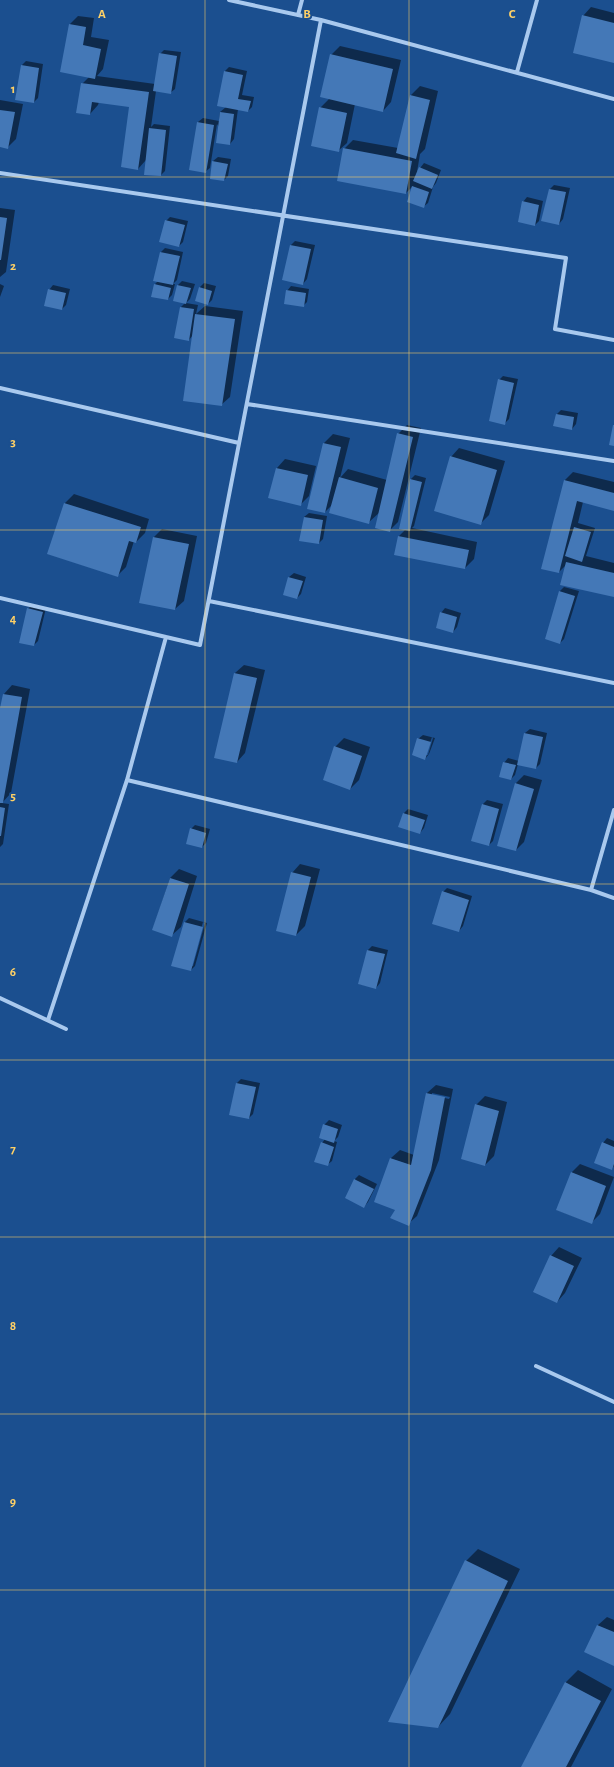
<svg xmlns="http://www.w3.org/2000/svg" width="614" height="1767" font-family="'Alegreya Sans',sans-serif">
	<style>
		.shadow { fill: #0007; fill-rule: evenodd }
		.building { fill: #4478b7 }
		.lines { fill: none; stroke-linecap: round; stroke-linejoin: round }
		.street { stroke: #a9c9ee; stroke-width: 4 }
		.grid { fill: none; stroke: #ffd166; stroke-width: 1; stroke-opacity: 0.55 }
		.grid-label { font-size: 13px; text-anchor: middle; font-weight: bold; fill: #ffd166; stroke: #1b4f8f; stroke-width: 4; stroke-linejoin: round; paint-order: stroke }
	</style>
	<rect width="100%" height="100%" fill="#1b4f8f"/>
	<!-- shadow -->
	<path class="shadow" d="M591,7L614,13V62L583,16Z
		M78,16L94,18L91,37L109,40L103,69L97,76L155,84L160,54L164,50L181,52L175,89L170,93L156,91L151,127L154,124L170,126L165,171L161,175L146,160L138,169L130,106L99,102L98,105L90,114L82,84L89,77L70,24Z
		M340,46L401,60L391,102L383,111L355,104L347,143L338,151L320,108L330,98L331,55Z
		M26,61L43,64L38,98L34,102L22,65Z
		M229,67L247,71L242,95L254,97L252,107L248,111L238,109L234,139L230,144L217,124L210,168L205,172L190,169L198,122L203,118L219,121L220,112L226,107L225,71Z
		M420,86L438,91L425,149L420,154L417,172L424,163L441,170L436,183L433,187L428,203L423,207L408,201L413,186L406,193L344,149L353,140L398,148L411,95Z
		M0,100L23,104L16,139L8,147L0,146Z
		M218,157L231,159L228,176L224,180L213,161Z
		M554,185L570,188L563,219L559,224L550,189Z
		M527,197L543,201L539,221L535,225L523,202Z
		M0,208L15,210L6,272L0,277Z
		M170,217L188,221L183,242L179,246L166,221Z
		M295,241L315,245L307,279L303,284L283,279L291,245Z
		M165,248L183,252L177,280L173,284H175L172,295L168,299L155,284L158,281L154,280L161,252Z
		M182,281L195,284L190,299L186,303L198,305L196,314L205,306L243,311L230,397L221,405L193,335L189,340L181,307L185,303L174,300L178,285Z
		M204,283L216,286L212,300L208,304L196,300L200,287Z
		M0,284L4,286L0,297Z
		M53,285L70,289L66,305L62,309L49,290Z
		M291,286L309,289L307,302L303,306L287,291Z
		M503,376L518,379L509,419L505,423L499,380Z
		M561,410L578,413L576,424L572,429L557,414Z
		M407,425L421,428L398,522L390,530L380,512L368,523L332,505L325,512L308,508L324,443L333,434L350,438L340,478L348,469L387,480L398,434Z
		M459,448L505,461L489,515L481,523L451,457Z
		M285,459L316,466L309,496L300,505L270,497L277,468Z
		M573,472L614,482V509L583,502L578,523L595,528L586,556L614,563V596L566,565L559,572L565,480Z
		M415,475L426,478L414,526L412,528L477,542L474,559L465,568L396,554L399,536L406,529L411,479Z
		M74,494L149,519L145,533L136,542L134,541L126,567L117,576L49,554L65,503Z
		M309,513L327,516L323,539L319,543L304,517Z
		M162,529L197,536L184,601L175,609L154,537Z
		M294,573L306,577L301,594L297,598L289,577Z
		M564,587L579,591L564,639L560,643L546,638L560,591Z
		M33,604L46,608L38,641L34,645L28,609Z
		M445,608L461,613L457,627L453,632L441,613Z
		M244,665L265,670L245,753L237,762L235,673Z
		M12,685L30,689L11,793L2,803L9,804L3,844L0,847V713L4,694Z
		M530,729L547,733L540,764L536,768L518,764L515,775L511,779L504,763L508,758L519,761L525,733Z
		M423,735L435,738L429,754L425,759L418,739ZM432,737L433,738L428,755H426Z
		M344,738L370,747L359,780L350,789L335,747Z
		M524,775L542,780L524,842L516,850L515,784Z
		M487,800L503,804L493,841L489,845L483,804Z
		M408,809L428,815L424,828L420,833L399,826L404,813Z
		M195,825L210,829L206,843L202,847L191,829Z
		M300,864L320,869L305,926L296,935L292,873Z
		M179,869L197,876L181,927L172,935L153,929L170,878Z
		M447,888L472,896L463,926L459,931L443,892Z
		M189,918L207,923L195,966L191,970L185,922ZM203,922L205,923L193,966H191Z
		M372,946L388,950L380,983L376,988L359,984L368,950Z
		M241,1079L260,1083L253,1114L249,1118L237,1083Z
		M436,1085L453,1089L439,1160L417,1216L408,1224L397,1209L376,1202L391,1158L400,1150L414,1155L427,1093ZM432,1093L450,1097L449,1099L432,1095Z
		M485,1096L507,1102L494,1156L485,1165L476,1105Z
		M329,1120L342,1125L338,1137L334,1141L337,1142L332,1161L327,1165L322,1143L325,1139L324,1125Z
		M607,1138L614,1141V1166L612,1169L603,1143Z
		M580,1164L614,1177L600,1214L591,1223L557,1210L572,1172Z
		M359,1175L377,1184L368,1202L364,1207L355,1179Z
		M559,1247L582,1258L565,1293L557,1302L551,1256Z
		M478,1549L520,1569L450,1714L438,1727L466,1561Z
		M607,1617L614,1620V1665L586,1651L598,1625Z
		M578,1670L612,1689L571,1767H522L565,1683Z"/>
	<!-- building -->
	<path class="building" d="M582,15L614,23V63L573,53Z
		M69,24L86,27L83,45L101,49L95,79L60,72Z
		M159,53L177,56L171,94L153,91Z
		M330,54L393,69L383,112L320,97Z
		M21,65L39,68L34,103L15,100Z
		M224,71L243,75L238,99L251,101L248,112L217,106Z
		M81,83L149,92L138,170L121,167L129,107L92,102L90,115L76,113Z
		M410,95L430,100L416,159L396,153Z
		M319,107L347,113L339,152L311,146Z
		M0,110L15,112L8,149L0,147Z
		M220,112L234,114L230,145L216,143Z
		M197,122L214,125L206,173L189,170Z
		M149,128L166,130L161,176L144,175Z
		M343,148L412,161L406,194L337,181Z
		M212,161L228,164L224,181L210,179Z
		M419,167L438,175L432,189L413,181Z
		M412,186L429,192L424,208L407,202Z
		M549,189L566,192L559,225L541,221Z
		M522,201L539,205L535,226L518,222Z
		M0,217L7,218L1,260H0Z
		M165,220L185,225L179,247L159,242Z
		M290,245L311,249L303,285L282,280Z
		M160,252L180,256L173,285L153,281Z
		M154,284L171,288L168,300L151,297Z
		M177,285L191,288L186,304L173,301Z
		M199,287L212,291L208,305L195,301Z
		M48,289L66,293L62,310L44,306Z
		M286,290L306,293L304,307L284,304Z
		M180,307L194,309L189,341L174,338Z
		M195,314L235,319L222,406L183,401Z
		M498,379L514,383L505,425L489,421Z
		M556,414L574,417L572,430L553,426Z
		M613,425H614V446L609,445Z
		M397,433L413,437L390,532L375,528Z
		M323,443L341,447L325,513L307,509Z
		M450,456L497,470L481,525L434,511Z
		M276,468L308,475L301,506L268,498Z
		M339,477L378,488L369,524L329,513Z
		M410,479L422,482L410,531L399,529Z
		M564,480L614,493V511L577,501L559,573L541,569Z
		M64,503L141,527L136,543L129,541L118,577L47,554Z
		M304,517L323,520L319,544L299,541Z
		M574,527L591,532L582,562L565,556Z
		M398,536L469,550L465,569L394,555Z
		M153,537L189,544L175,610L139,603Z
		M566,562L614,573V597L560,585Z
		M288,577L303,581L297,599L283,595Z
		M559,591L575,596L560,644L545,639Z
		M27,608L43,612L34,646L19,643Z
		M440,612L457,617L453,633L436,628Z
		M234,673L257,678L237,763L214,758Z
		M3,694L22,697L3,803H0V708Z
		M524,733L543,737L536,769L517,765Z
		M417,738L431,742L425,760L412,755Z
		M334,746L362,756L350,790L323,780Z
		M503,762L516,765L511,780L499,777Z
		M515,783L534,789L516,851L497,846Z
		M482,804L499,809L489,846L471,841Z
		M0,807L5,808L1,836H0Z
		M403,813L425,820L420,834L398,827Z
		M190,828L206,833L202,848L186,844Z
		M291,872L311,877L296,936L276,931Z
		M170,878L189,884L172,937L152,930Z
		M442,891L469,900L459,932L432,924Z
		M184,922L203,927L191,971L171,966Z
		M367,950L385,954L376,989L358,984Z
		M236,1083L256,1087L249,1119L229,1115Z
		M426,1093L445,1097L431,1170L409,1226L390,1218L395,1210L374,1202L390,1158L411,1165Z
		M475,1104L499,1111L485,1166L461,1159Z
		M323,1124L338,1129L334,1143L319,1138Z
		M321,1142L334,1147L328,1166L314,1162Z
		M602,1142L614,1147V1164L612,1170L594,1163Z
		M571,1172L606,1186L592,1224L556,1210Z
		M354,1179L374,1189L364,1208L345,1198Z
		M550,1255L574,1266L557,1303L533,1292Z
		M465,1560L508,1581L438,1728L388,1722Z
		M597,1625L614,1632V1666L584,1652Z
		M565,1682L601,1701L566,1767H521Z"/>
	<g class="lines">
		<!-- street -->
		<path class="street" d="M229,0L321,20L614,99
			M298,15L302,0
			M517,72L537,0
			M0,173L566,258L555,329L614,340
			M0,388L239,443
			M247,404L614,461
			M0,598L200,645L321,20
			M209,601L614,683
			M127,780C282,817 437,852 591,890L614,898
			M591,890L614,810
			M0,998L66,1029
			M48,1020L127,780L166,637
			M536,1366L614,1402"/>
	</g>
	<!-- grid -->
	<path class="grid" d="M205,0V1767M409,0V1767M0,177H614M0,353H614M0,530H614M0,707H614M0,884H614M0,1060H614M0,1237H614M0,1414H614M0,1590H614"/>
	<g class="grid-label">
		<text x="102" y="18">A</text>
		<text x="307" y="18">B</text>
		<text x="512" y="18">C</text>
		<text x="13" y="93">1</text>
		<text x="13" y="270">2</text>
		<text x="13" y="446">3</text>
		<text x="13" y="623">4</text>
		<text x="13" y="800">5</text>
		<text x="13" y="976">6</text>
		<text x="13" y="1153">7</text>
		<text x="13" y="1330">8</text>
		<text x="13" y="1506">9</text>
	</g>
</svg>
